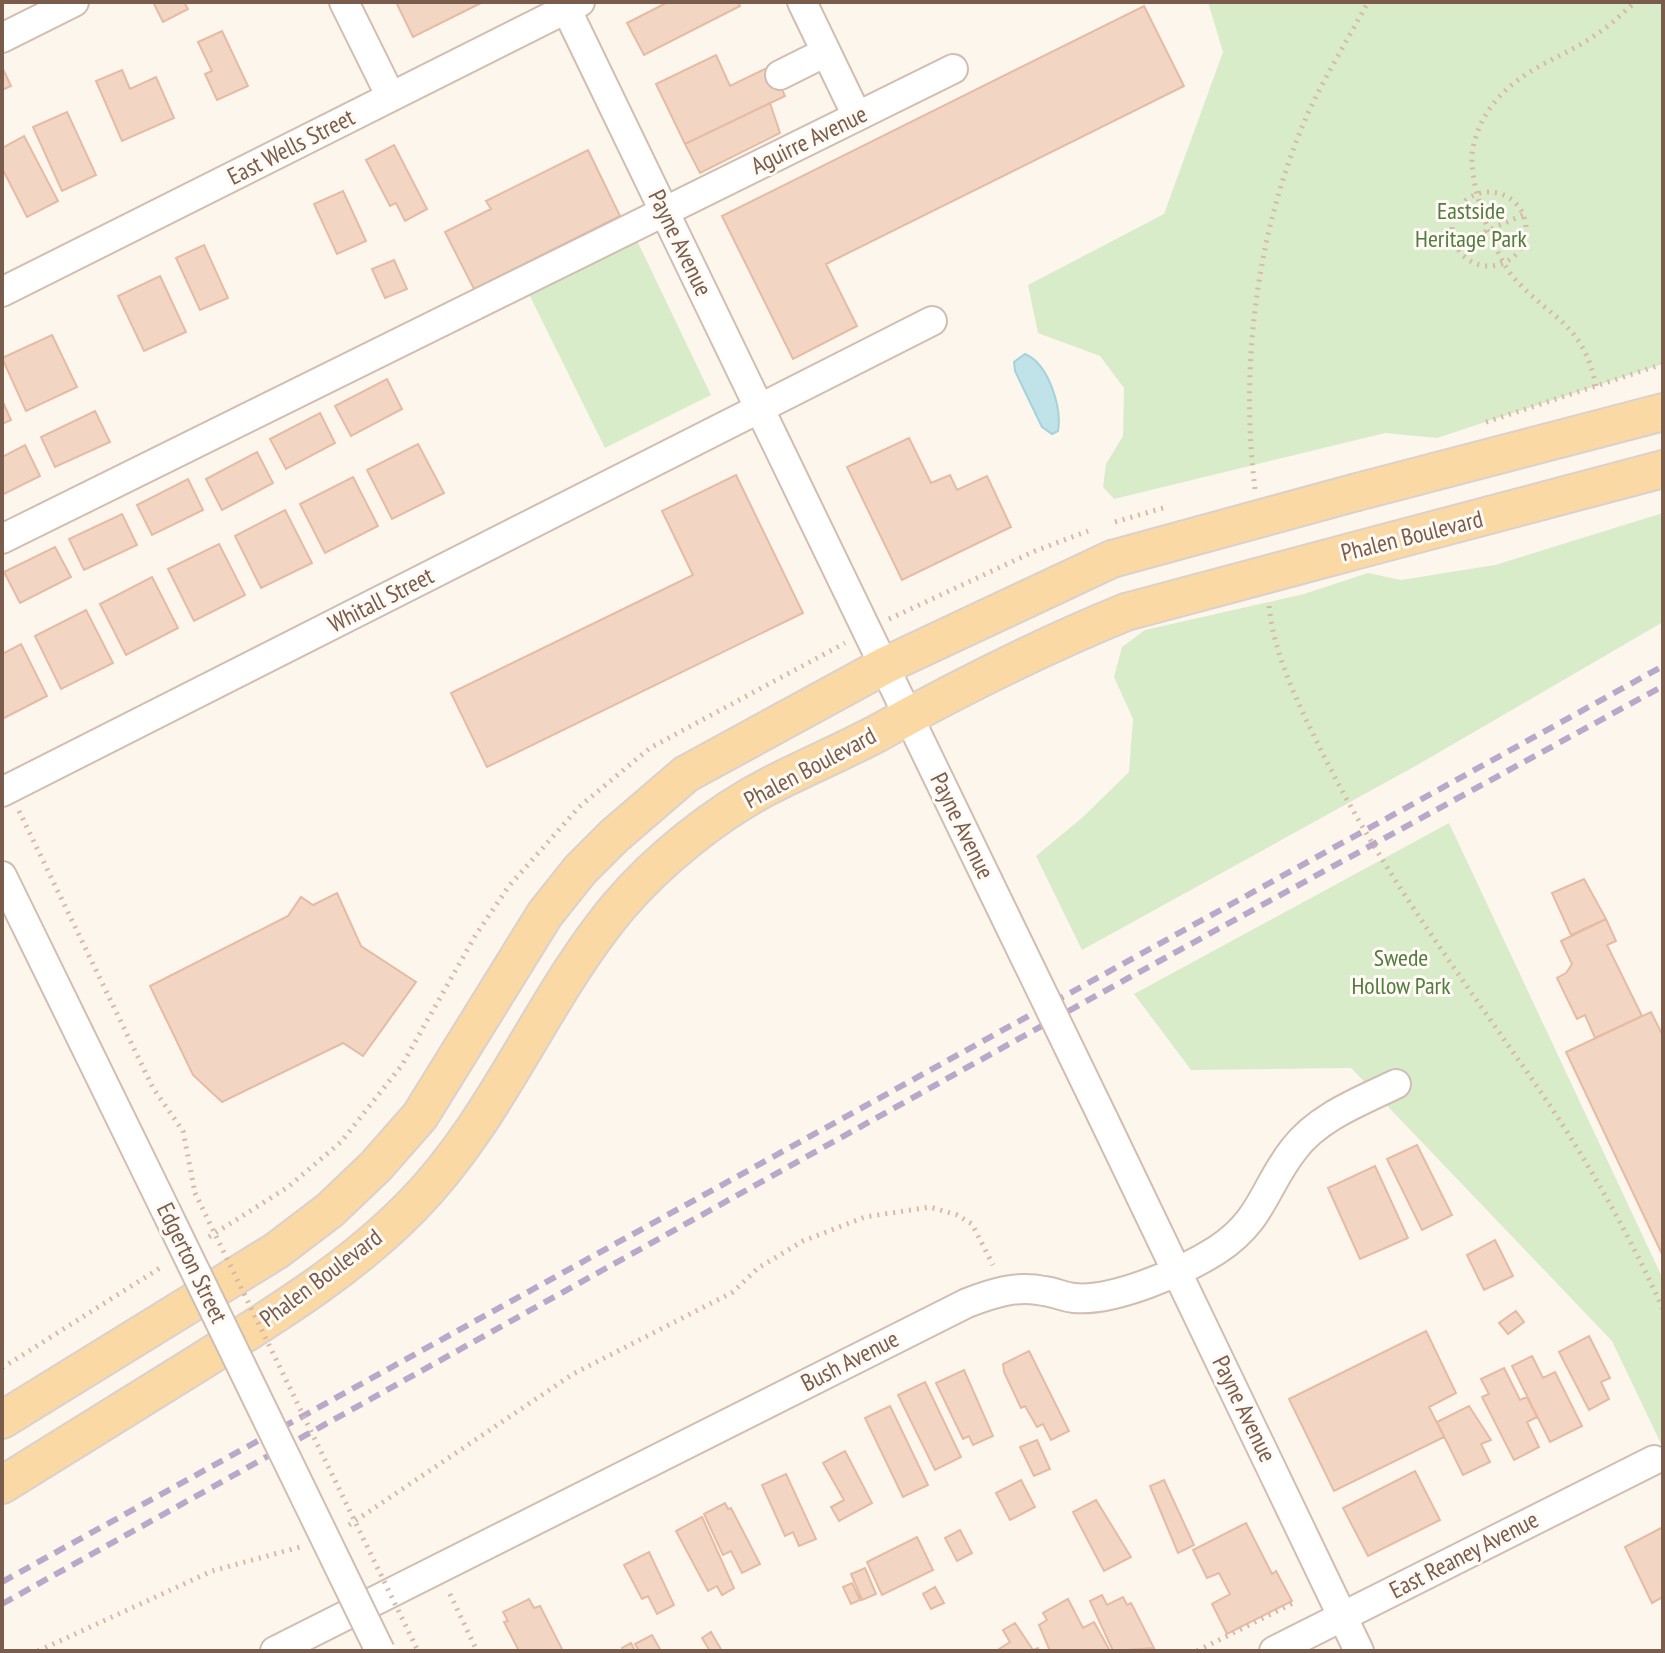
<svg xmlns="http://www.w3.org/2000/svg" width="1665" height="1653" font-family="'PT Sans Narrow',sans-serif">
	<style>
		.green { fill: #d8ecc9 }
		.water { fill: #bfe3e8; stroke: #a5d3da; stroke-width: 2 }
		.building { fill: #f3d5c3; stroke: #e6bba3; stroke-width: 2 }
		.lines { fill: none; stroke-linecap: round; stroke-linejoin: round }
		.minor-casing { stroke: #d1beb0; stroke-width: 32 }
		.major-casing { stroke: #dad1cd; stroke-width: 40 }
		.path { stroke: #d9b8a5; stroke-width: 5; stroke-dasharray: 2 6; stroke-linecap: butt }
		.minor { stroke: #fff; stroke-width: 28 }
		.major { stroke: #fbd9a5; stroke-width: 36 }
		.rail { stroke: #b9a8c9; stroke-width: 6; stroke-dasharray: 12 8; stroke-linecap: butt }
		.minor-bridge-casing { stroke: #d1beb0; stroke-width: 32; stroke-linecap: butt }
		.major-bridge-casing { stroke: #dad1cd; stroke-width: 40; stroke-linecap: butt }
		.path-bridge { stroke: #d9b8a5; stroke-width: 5; stroke-dasharray: 2 6; stroke-linecap: butt }
		.minor-bridge { stroke: #fff; stroke-width: 28 }
		.major-bridge { stroke: #fbd9a5; stroke-width: 36 }
		.labels { text-anchor: middle; stroke-width: 6; stroke-linejoin: round; paint-order: stroke }
		.street-label { font-size: 24px; fill: #7a5c4d; stroke: #fffaf3 }
		.park-label { font-size: 24px; fill: #537a41; stroke: #fffaf3 }
	</style>
	<rect width="100%" height="100%" fill="#fdf6ec"/>
	<!-- green -->
	<path class="green" d="M1208,2H1663V364L1437,438L1385,433L1114,499L1103,487L1106,464L1123,436L1124,388L1100,356L1038,333L1028,285L1164,214L1223,52Z
		M630,226L711,395L605,448L522,280Z
		M1663,513V622L1419,764L1082,950L1036,856L1083,817L1129,772L1133,719L1114,677L1122,647L1145,630L1304,594L1368,573L1401,580L1495,565Z
		M1449,823L1663,1279V1448L1612,1341L1351,1068L1191,1070L1134,994Z"/>
	<!-- water -->
	<path class="water" d="M1025,354C1049,364 1062,408 1058,431L1052,434L1042,427L1015,371L1014,362Z"/>
	<!-- building -->
	<path class="building" d="M153,2H184L188,9L163,22Z
		M396,2H483L413,37Z
		M668,2H738L740,6L644,55L627,23Z
		M1144,6L1184,86L826,264L857,326L793,359L722,216Z
		M222,31L248,86L217,100L205,74L212,71L198,42Z
		M716,55L730,86L771,66L785,96L685,144L656,84Z
		M2,67L11,86L2,90Z
		M122,70L130,89L156,77L174,118L122,141L96,81Z
		M770,103L780,133L700,173L685,144Z
		M67,112L96,175L62,191L33,127Z
		M24,136L58,201L27,217L2,168V148Z
		M394,145L427,209L405,221L396,203L390,206L366,160Z
		M588,150L620,216L474,289L445,232L491,209L486,201Z
		M343,191L366,241L337,254L314,204Z
		M204,245L228,298L200,310L176,258Z
		M394,260L407,289L385,298L372,269Z
		M160,276L186,332L144,351L118,296Z
		M52,335L77,387L26,411L2,358Z
		M387,379L402,409L351,436L335,406Z
		M2,400L11,420L2,424Z
		M95,411L110,442L55,467L41,437Z
		M320,413L335,443L286,469L270,439Z
		M909,438L931,483L950,475L957,490L987,476L1011,527L902,580L847,467Z
		M418,444L444,493L392,519L367,470Z
		M25,445L40,476L2,495V457Z
		M257,452L273,483L222,510L206,479Z
		M736,475L803,613L487,767L451,693L693,575L662,511Z
		M353,477L378,526L325,553L300,504Z
		M188,479L203,510L152,535L137,505Z
		M285,510L312,563L261,588L235,536Z
		M122,514L137,545L84,570L69,539Z
		M219,544L245,595L194,621L168,569Z
		M55,547L71,577L20,603L4,572Z
		M152,577L178,628L126,655L100,604Z
		M86,610L113,663L61,689L35,636Z
		M21,644L47,696L2,719V654Z
		M1584,879L1606,919L1571,935L1552,893Z
		M337,893L361,946L416,982L363,1056L343,1043L222,1102L193,1075L150,986L288,916L301,897L313,905Z
		M1606,919L1616,941L1607,945L1642,1016L1595,1038L1585,1015L1577,1019L1557,978L1566,973L1572,964L1561,941Z
		M1651,1012L1663,1036V1256L1566,1052Z
		M1417,1145L1452,1215L1422,1230L1387,1159Z
		M1375,1166L1408,1238L1360,1259L1328,1188Z
		M1495,1240L1513,1276L1484,1290L1467,1255Z
		M1516,1311L1524,1322L1508,1334L1499,1323Z
		M1426,1331L1456,1393L1429,1407L1444,1437L1334,1491L1289,1399Z
		M1589,1336L1610,1378L1601,1382L1609,1399L1589,1410L1559,1352Z
		M1029,1351L1069,1431L1051,1440L1043,1424L1037,1427L1025,1406L1021,1408L1004,1372L1003,1364Z
		M1532,1356L1543,1378L1555,1372L1582,1426L1550,1442L1512,1366Z
		M1504,1368L1520,1400L1527,1397L1537,1417L1527,1422L1539,1447L1514,1460L1482,1397L1489,1394L1481,1379Z
		M964,1370L993,1436L973,1445L969,1436L963,1439L936,1383Z
		M925,1382L961,1457L935,1470L898,1395Z
		M890,1406L928,1485L903,1497L865,1418Z
		M1469,1406L1491,1440L1481,1444L1490,1462L1463,1475L1437,1422Z
		M1037,1440L1050,1469L1034,1476L1020,1447Z
		M845,1451L872,1503L839,1521L831,1507L844,1500L823,1463Z
		M1415,1471L1440,1520L1368,1556L1343,1508Z
		M786,1474L816,1539L799,1546L793,1532L785,1536L762,1485Z
		M1021,1480L1035,1507L1010,1520L996,1493Z
		M1164,1480L1194,1545L1178,1553L1150,1486Z
		M1096,1500L1131,1557L1104,1571L1073,1512Z
		M725,1503L728,1509L731,1508L760,1564L742,1573L731,1551L723,1555L704,1514Z
		M702,1517L734,1588L722,1595L717,1586L708,1591L676,1531Z
		M1246,1523L1272,1574L1276,1571L1292,1601L1227,1634L1212,1604L1230,1594L1219,1573L1207,1578L1193,1550Z
		M1663,1527V1597L1652,1603L1625,1547Z
		M960,1530L972,1553L957,1561L945,1538Z
		M917,1537L933,1570L882,1595L867,1562Z
		M649,1552L674,1605L657,1614L648,1596L642,1599L624,1565Z
		M865,1568L876,1594L862,1600L851,1574Z
		M852,1583L860,1600L851,1604L843,1587Z
		M935,1587L944,1603L931,1609L923,1594Z
		M1102,1595L1107,1605L1123,1597L1127,1605L1131,1603L1154,1648L1113,1651L1090,1601Z
		M529,1599L534,1608L540,1606L563,1651H519L504,1622L508,1621L503,1612Z
		M1068,1599L1083,1628L1094,1622L1110,1651H1050L1039,1625L1047,1620L1043,1613Z
		M1015,1623L1033,1650L1038,1648L1039,1651H996L1010,1642L1003,1630Z
		M711,1632L722,1651H710L702,1638Z
		M652,1635L661,1651H639L635,1644Z
		M631,1643L635,1651H623L622,1648Z"/>
	<g class="lines">
		<defs>
			<path id="minor" d="M344,2L391,97
				M563,2L988,881
				M802,2L857,116
				M2,38L74,2
				M780,75L826,52
				M2,292L580,2
				M2,539L953,69
				M2,792L932,321
				M2,876L166,1211
				M1103,1118L1359,1651
				M275,1651L967,1303C993,1293 1017,1285 1044,1291C1054,1292 1064,1297 1074,1298C1114,1302 1184,1271 1217,1250C1263,1220 1264,1187 1294,1149C1318,1117 1361,1101 1396,1084
				M1274,1651L1654,1460"/>
			<path id="major" d="M1357,492L1663,412
				M1369,547L1663,469
				M2,1420L276,1251L330,1210L376,1166L420,1116L545,914L580,870L614,836L686,774L884,666L1112,559
				M2,1485C68,1444 134,1403 200,1362C275,1315 349,1270 411,1207C498,1119 540,1001 618,907C658,860 716,813 771,785C806,767 842,752 876,734C957,689 1040,647 1126,612"/>
		</defs>
		<!-- minor casing -->
		<use href="#minor" class="minor-casing"/>
		<!-- major casing -->
		<use href="#major" class="major-casing"/>
		<!-- path -->
		<path class="path" d="M1452 229a37 37 0 1 1 74 0a37 37 0 1 1-74 0Z
			M1455,245L1523,215
			M1596,386C1583,323 1553,321 1514,278C1494,256 1466,178 1473,148C1477,128 1487,109 1501,95C1525,69 1559,58 1588,40C1606,29 1620,16 1635,2
			M1486,422L1663,364
			M1255,489C1240,369 1256,239 1302,127C1320,84 1346,43 1368,2
			M1269,606C1274,654 1296,699 1317,742C1377,866 1460,975 1538,1088C1586,1158 1628,1232 1663,1309
			M889,619L1035,551L1088,531
			M19,811L153,1088L183,1131L195,1193
			M209,1237L288,1187L341,1142L402,1065L475,936L509,886L579,807L650,748L845,643
			M2,1368L163,1266
			M349,1525L573,1374L733,1292L758,1268L803,1241L865,1217L930,1207L957,1215L972,1224L993,1265
			M450,1594L477,1651
			M38,1651L212,1571L300,1547
			M1197,1651L1297,1601"/>
		<!-- minor -->
		<use href="#minor" class="minor"/>
		<!-- major -->
		<use href="#major" class="major"/>
		<!-- rail -->
		<path class="rail" d="M2,1582L1663,666
			M2,1604L1101,993L1663,686"/>
		<defs>
			<path id="minor-bridge" d="M988,881L1103,1118
				M166,1211L380,1651"/>
			<path id="major-bridge" d="M1112,559L1357,492
				M1126,612L1369,547"/>
		</defs>
		<!-- minor-bridge casing -->
		<use href="#minor-bridge" class="minor-bridge-casing"/>
		<!-- major-bridge casing -->
		<use href="#major-bridge" class="major-bridge-casing"/>
		<!-- path-bridge -->
		<path class="path-bridge" d="M1115,522L1163,508
			M195,1193L418,1651"/>
		<!-- minor-bridge -->
		<use href="#minor-bridge" class="minor-bridge"/>
		<!-- major-bridge -->
		<use href="#major-bridge" class="major-bridge"/>
	</g>
	<g class="labels">
		<!-- street labels -->
		<g class="street-label">
			<text transform="translate(809 140) rotate(-26)" y="8">Aguirre Avenue</text>
			<text transform="translate(291 147) rotate(-27)" y="8">East Wells Street</text>
			<text transform="translate(680 243) rotate(64)" y="8">Payne Avenue</text>
			<text transform="translate(1412 536) rotate(-14)" y="8">Phalen Boulevard</text>
			<text transform="translate(381 600) rotate(-27)" y="8">Whitall Street</text>
			<text transform="translate(810 768) rotate(-28)" y="8">Phalen Boulevard</text>
			<text transform="translate(962 826) rotate(64)" y="8">Payne Avenue</text>
			<text transform="translate(192 1263) rotate(64)" y="8">Edgerton Street</text>
			<text transform="translate(321 1278) rotate(-37)" y="8">Phalen Boulevard</text>
			<text transform="translate(850 1361) rotate(-27)" y="8">Bush Avenue</text>
			<text transform="translate(1244 1409) rotate(64)" y="8">Payne Avenue</text>
			<text transform="translate(1464 1555) rotate(-27)" y="8">East Reaney Avenue</text>
		</g>
		<!-- park labels -->
		<g class="park-label">
			<text x="1471" y="219">Eastside<tspan x="1471" dy="28">Heritage Park</tspan></text>
			<text x="1401" y="966">Swede<tspan x="1401" dy="28">Hollow Park</tspan></text>
		</g>
	</g>
	<!-- border -->
	<rect width="1665" height="1653" fill="none" stroke="#7a5c4d" stroke-width="8"/>
</svg>
